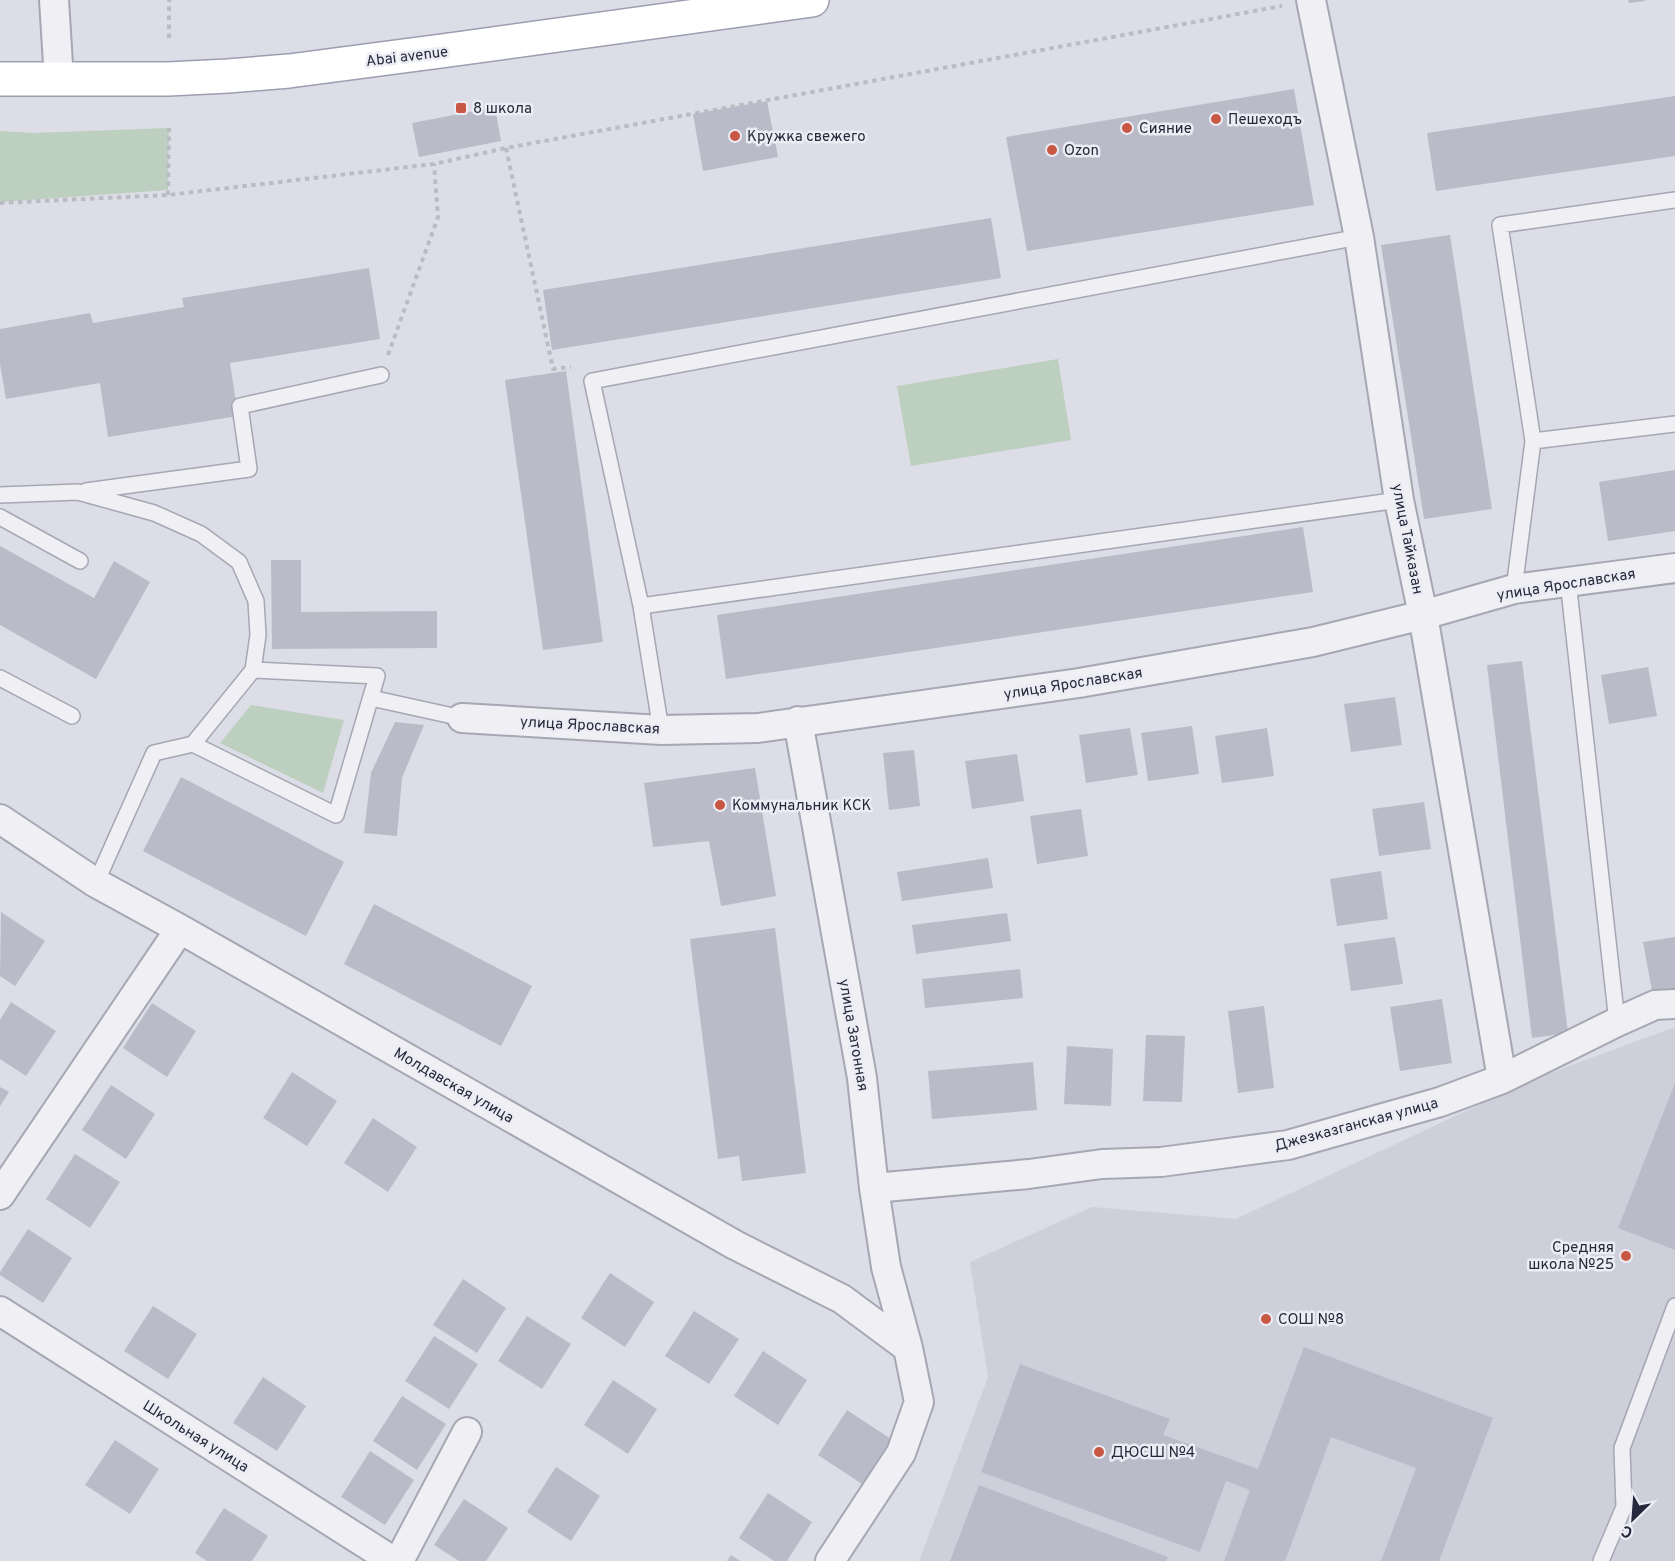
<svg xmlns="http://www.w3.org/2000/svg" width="1675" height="1561" font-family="Overpass,sans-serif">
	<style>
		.built { fill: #cecfdb }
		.green { fill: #bdcfbe }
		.building { fill: #babbc8 }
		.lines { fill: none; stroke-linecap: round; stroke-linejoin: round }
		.lane-casing { stroke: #a5a7b3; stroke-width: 18 }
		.street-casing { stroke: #a5a7b3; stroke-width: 32 }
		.primary-casing { stroke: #9c9eb1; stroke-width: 36 }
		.path { stroke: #bbbbc4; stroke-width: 4; stroke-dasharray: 4.5 4.5; stroke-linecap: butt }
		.lane { stroke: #efeff4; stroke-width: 15 }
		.street { stroke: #efeff4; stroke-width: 28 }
		.primary { stroke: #fff; stroke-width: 33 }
		.poi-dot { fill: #c85743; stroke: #ebecf4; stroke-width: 2 }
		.labels { text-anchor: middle; stroke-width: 5; stroke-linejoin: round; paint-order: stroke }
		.street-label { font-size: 15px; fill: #26283b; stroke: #ebecf4 }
		.poi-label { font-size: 15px; fill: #26283b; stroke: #ebecf4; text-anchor: start }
	</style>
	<rect width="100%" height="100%" fill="#dcdde6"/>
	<!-- built -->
	<path class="built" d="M1675,1027V1561H919L988,1377L970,1262L1092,1207L1236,1219L1534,1079Z"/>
	<!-- green -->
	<path class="green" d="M169,128L168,190L0,202V131L33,133Z
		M1058,359L1071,440L911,466L897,386Z
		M251,705L344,720L323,793L220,743Z"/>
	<!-- building -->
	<path class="building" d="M1628,0H1645V1L1629,3Z
		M1294,89L1314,205L1027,251L1006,137Z
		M1675,96V156L1436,191L1427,133Z
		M767,101L778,157L703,171L693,114Z
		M495,107L501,141L419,157L412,123Z
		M991,218L1001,278L552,350L543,290Z
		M1450,235L1492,509L1424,519L1381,245Z
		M369,268L380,339L230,363L238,416L108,437L100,383L6,399L0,364V329L90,313L93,323L184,307L182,298Z
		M566,371L603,642L543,650L505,380Z
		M1675,470V531L1608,541L1599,482Z
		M1303,527L1313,592L726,679L717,615Z
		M0,546L94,598L114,561L150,582L96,679L0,625Z
		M271,560H301V612L437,611V648L272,649Z
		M1522,661L1568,1033L1532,1038L1487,665Z
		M1648,667L1657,716L1609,724L1601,675Z
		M1395,697L1402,745L1351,752L1344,704Z
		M395,722L424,725L402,778L397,836L364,833L371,773Z
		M1192,726L1199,774L1148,781L1141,733Z
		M1130,728L1138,775L1086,783L1079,735Z
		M1267,728L1274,776L1222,783L1215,736Z
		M914,750L920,806L889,810L883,753Z
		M1017,754L1024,801L972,809L965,761Z
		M755,768L776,896L721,906L709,841L653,847L644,783Z
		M181,777L344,862L306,936L143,851Z
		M1424,802L1431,849L1379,856L1372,809Z
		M1081,809L1088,856L1037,864L1030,816Z
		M988,858L993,888L902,901L897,872Z
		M1381,871L1388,919L1337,926L1330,879Z
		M374,904L532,986L501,1046L344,964Z
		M1,912L45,941L15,986L0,976Z
		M1007,913L1011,941L916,954L912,925Z
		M775,928L806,1173L742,1181L739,1156L718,1159L690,939Z
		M1395,937L1403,984L1351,991L1344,944Z
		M1675,937V988L1652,991L1643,942Z
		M1020,969L1023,998L925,1008L922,979Z
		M1442,999L1452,1063L1400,1071L1390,1007Z
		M11,1002L56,1031L26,1076L0,1059V1020Z
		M152,1003L196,1031L167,1077L123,1048Z
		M1264,1006L1274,1088L1238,1093L1228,1011Z
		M1146,1035L1185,1036L1182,1102L1143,1101Z
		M1067,1046L1113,1049L1111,1106L1064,1104Z
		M1033,1062L1037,1110L932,1119L928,1071Z
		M292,1072L337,1101L307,1146L263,1118Z
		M1675,1083V1250L1618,1228Z
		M111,1085L155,1114L126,1159L82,1130Z
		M0,1087L9,1092L0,1106Z
		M373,1118L417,1147L388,1192L344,1163Z
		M75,1154L120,1182L90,1228L46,1199Z
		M28,1229L72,1258L43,1303L0,1275V1272Z
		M610,1273L654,1302L625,1347L581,1318Z
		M463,1279L506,1308L477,1353L433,1325Z
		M153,1306L197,1334L168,1379L124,1351Z
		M694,1311L739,1339L709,1384L665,1356Z
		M527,1316L571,1344L542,1389L498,1361Z
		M434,1336L478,1364L449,1409L405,1381Z
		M1304,1347L1493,1418L1439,1561H1381L1416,1468L1331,1437L1285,1561H1224L1250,1490L1226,1481L1200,1552L981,1472L1020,1364L1170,1419L1163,1435L1258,1469Z
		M763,1351L807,1380L778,1425L734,1396Z
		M263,1377L306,1406L277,1451L233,1423Z
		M613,1380L657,1409L628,1454L584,1425Z
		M402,1396L446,1424L417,1470L373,1441Z
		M847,1410L891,1439L862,1484L818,1455Z
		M115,1440L159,1469L130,1514L85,1485Z
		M370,1451L414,1480L385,1525L341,1497Z
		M556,1467L600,1496L571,1541L527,1512Z
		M979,1485L1168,1557L1166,1561H950Z
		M768,1493L812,1522L787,1561H774L739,1538Z
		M464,1499L508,1528L486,1561H459L434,1545Z
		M224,1508L268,1536L252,1561H207L195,1553Z
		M731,1555L740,1561H727Z"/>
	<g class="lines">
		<defs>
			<path id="lane" d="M1675,200L1500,225L1533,441L1675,424
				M86,491L249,469L240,406L381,375
				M0,495L78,492L154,513L201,534L239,562L256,601L258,635L253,670L193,744L336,815L377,676L253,670
				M0,517L80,561
				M1568,581L1617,1022
				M1514,589L1533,441
				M641,606L1399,500
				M0,678L72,716
				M371,698L462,718
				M661,730L641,606L592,381L1359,237
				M96,883L154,753L193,744
				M1601,1561L1624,1507L1622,1448L1675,1306"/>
			<path id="street" d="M54,0L59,80
				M1311,0L1359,237L1399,500L1423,615L1502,1079
				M462,718L661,730L758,728L1079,683L1313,642L1423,615L1514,589L1675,568
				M798,721L862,1078L874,1188L886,1267L908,1348L919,1402L901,1453L830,1561
				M0,819L96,883L180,929L735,1245L842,1299L908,1348
				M874,1188L1029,1174L1102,1164L1161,1162L1288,1145L1440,1102L1502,1079L1617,1022L1655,1005L1675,1004
				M0,1195L180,929
				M0,1311L393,1561
				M399,1561L467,1432"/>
			<path id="primary" d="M0,79H168L228,76L289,71L449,50L812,0"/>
		</defs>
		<!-- lane casing -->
		<use href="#lane" class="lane-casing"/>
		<!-- street casing -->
		<use href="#street" class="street-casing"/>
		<!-- primary casing -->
		<use href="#primary" class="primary-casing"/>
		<!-- path -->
		<path class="path" d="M169,38V0
			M506,148L553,369L571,367
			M168,195L169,128
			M0,203L168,195L434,164L506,148L1282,6
			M388,355L438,217L434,164"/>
		<!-- lane -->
		<use href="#lane" class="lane"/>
		<!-- street -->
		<use href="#street" class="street"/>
		<!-- primary -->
		<use href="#primary" class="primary"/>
	</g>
	<!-- markers -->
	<g class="poi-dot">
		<rect x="455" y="102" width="12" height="12" rx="3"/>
		<circle cx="1216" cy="119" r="6"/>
		<circle cx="1127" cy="128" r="6"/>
		<circle cx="735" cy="136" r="6"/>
		<circle cx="1052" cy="150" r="6"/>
		<circle cx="720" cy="805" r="6"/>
		<circle cx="1626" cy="1256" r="6"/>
		<circle cx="1266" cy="1319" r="6"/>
		<circle cx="1099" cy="1452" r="6"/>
	</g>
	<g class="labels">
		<!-- street labels -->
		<g class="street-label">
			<text transform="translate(407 56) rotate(-7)" y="5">Abai avenue</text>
			<text transform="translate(1408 539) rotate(79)" y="5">улица Тайказан</text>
			<text transform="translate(1566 584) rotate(-9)" y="5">улица Ярославская</text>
			<text transform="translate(1073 683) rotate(-9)" y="5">улица Ярославская</text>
			<text transform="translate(590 725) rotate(3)" y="5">улица Ярославская</text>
			<text transform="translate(854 1035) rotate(80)" y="5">улица Затонная</text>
			<text transform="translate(454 1085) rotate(30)" y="5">Молдавская улица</text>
			<text transform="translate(1356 1124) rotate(-15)" y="5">Джезказганская улица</text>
			<text transform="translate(196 1436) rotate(32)" y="5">Школьная улица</text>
		</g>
		<!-- poi labels -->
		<g class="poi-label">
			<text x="473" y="113">8 школа</text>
			<text x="1228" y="124">Пешеходъ</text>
			<text x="1139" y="133">Сияние</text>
			<text x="747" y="141">Кружка свежего</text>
			<text x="1064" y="155">Ozon</text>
			<text x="732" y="810">Коммунальник КСК</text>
			<text x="1614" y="1252" text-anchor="end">Средняя<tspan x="1614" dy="17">школа №25</tspan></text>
			<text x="1278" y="1324">СОШ №8</text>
			<text x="1111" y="1457">ДЮСШ №4</text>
		</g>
	</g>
	<!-- north arrow -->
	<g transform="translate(1633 1519) rotate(205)" stroke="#ebecf4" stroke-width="4.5" paint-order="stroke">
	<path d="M0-4.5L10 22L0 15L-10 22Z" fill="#26283b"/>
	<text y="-9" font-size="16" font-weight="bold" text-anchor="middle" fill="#26283b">С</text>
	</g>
</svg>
